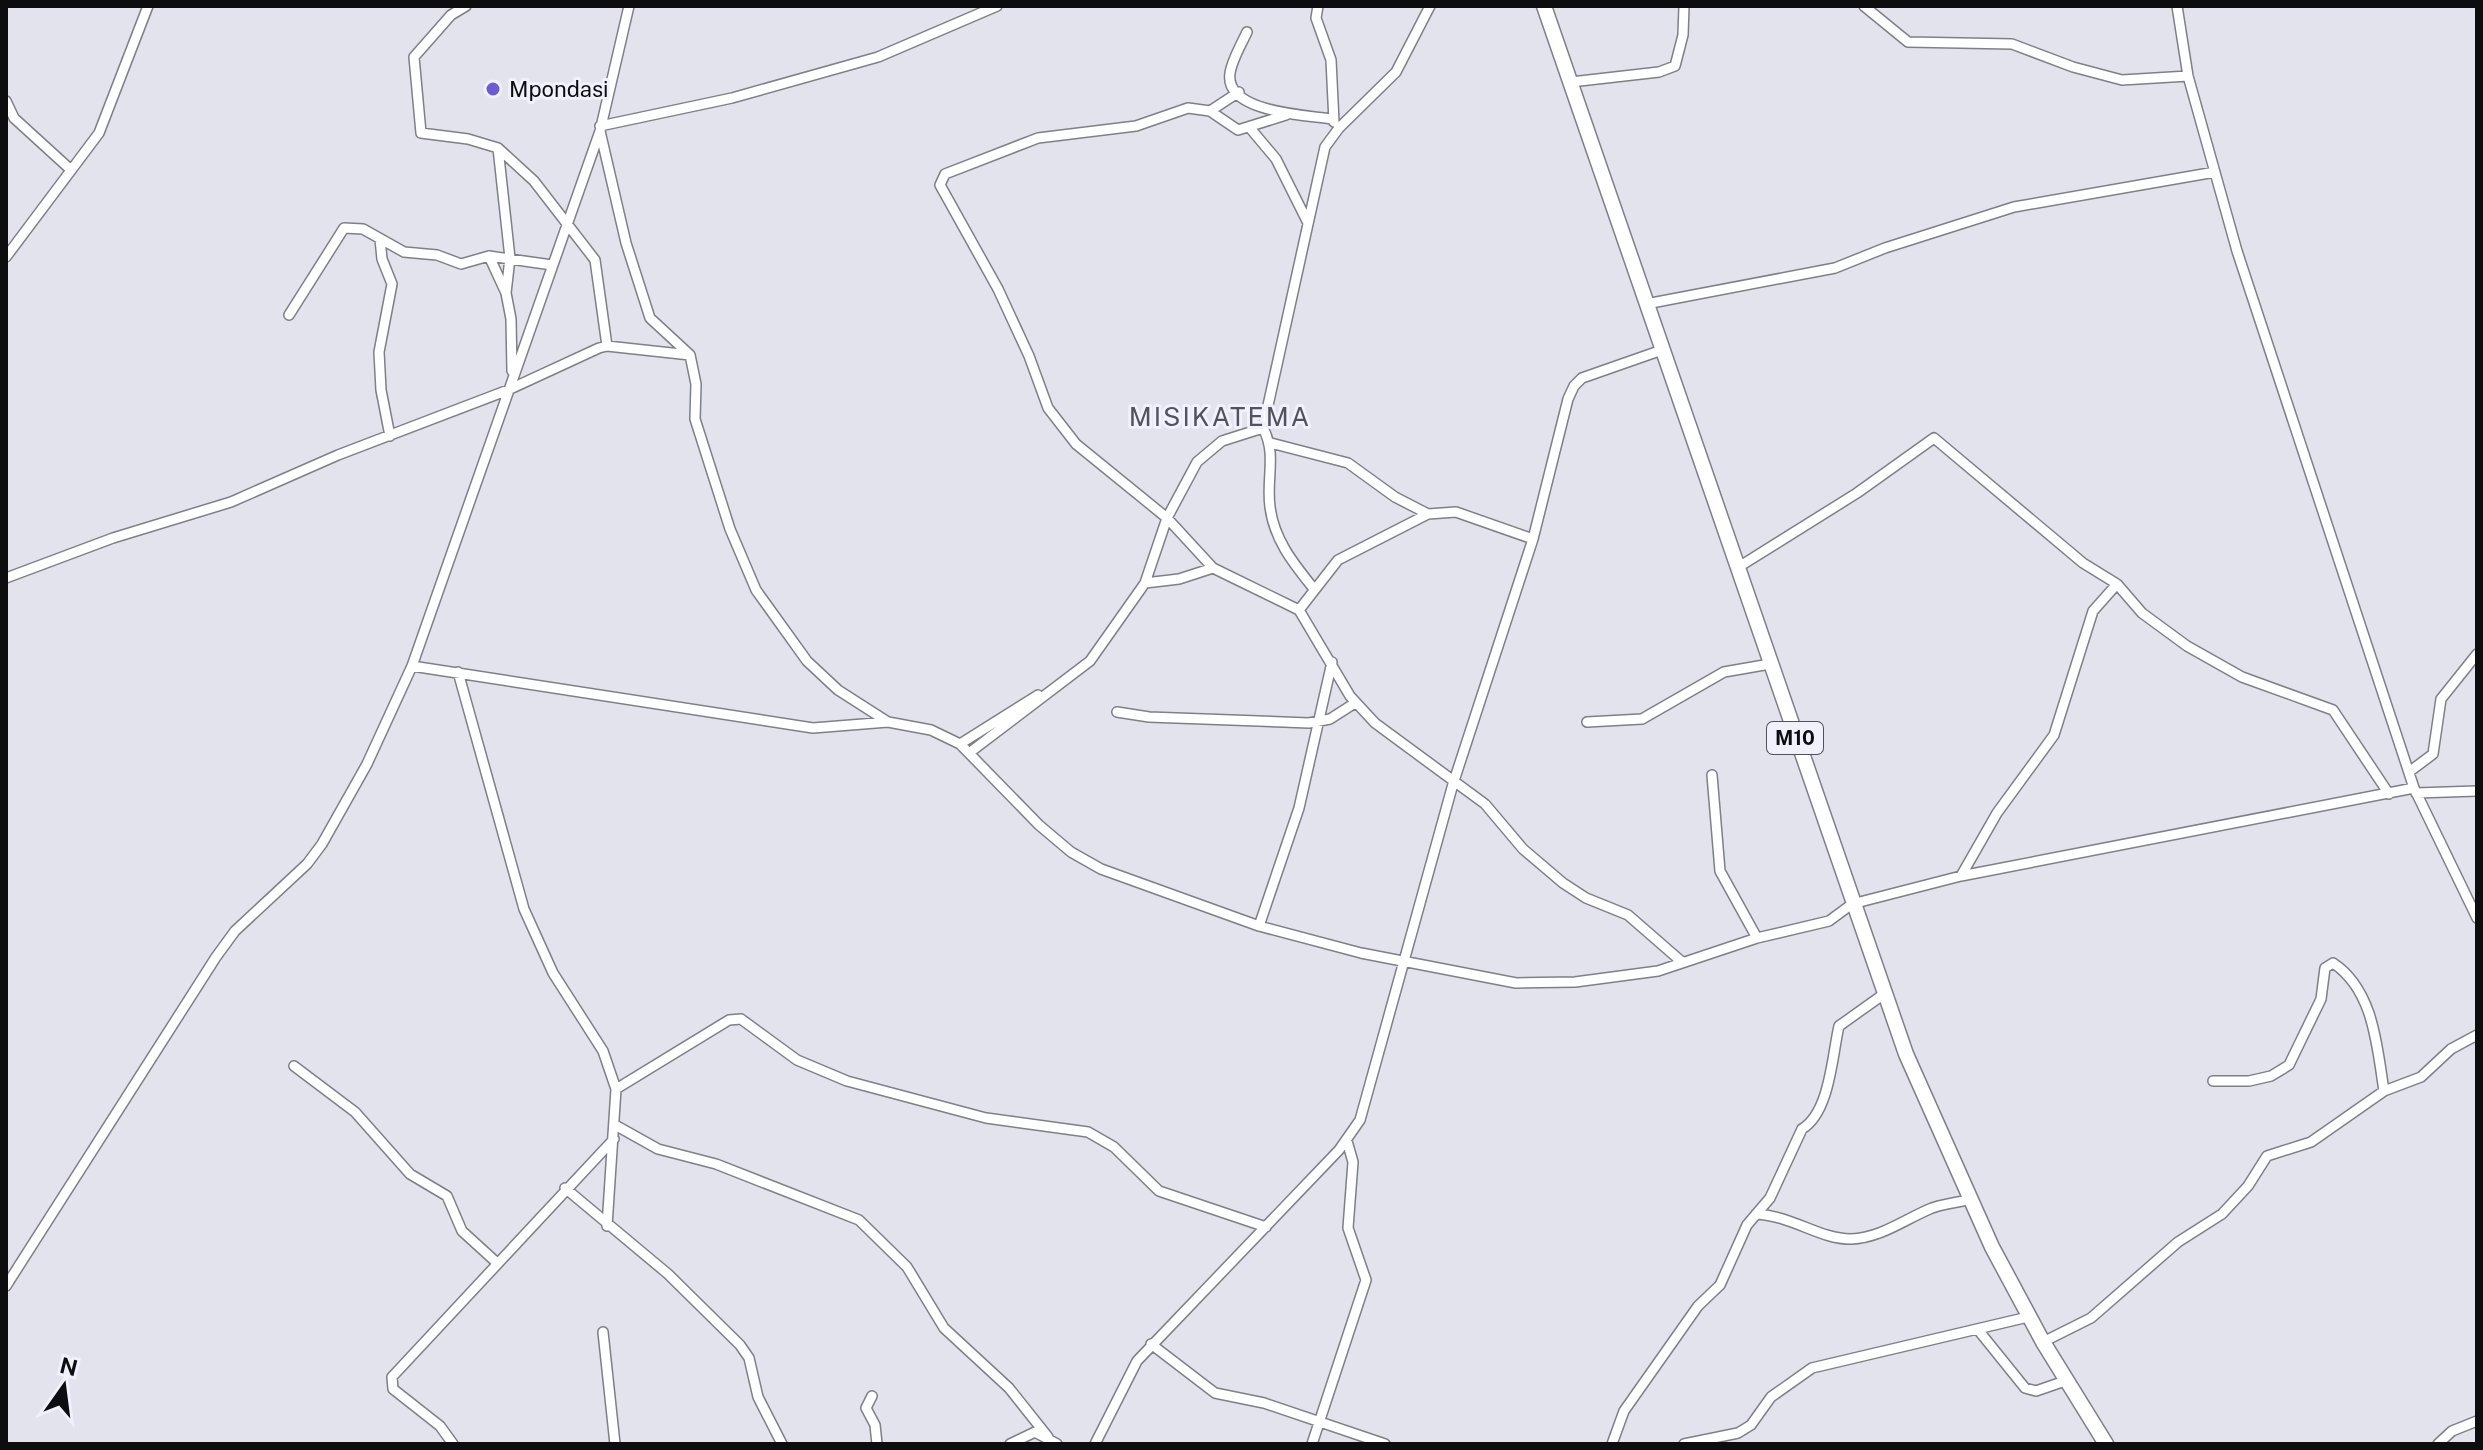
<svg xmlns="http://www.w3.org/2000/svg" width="2483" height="1450" viewBox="0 0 2483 1450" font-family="'Public Sans',sans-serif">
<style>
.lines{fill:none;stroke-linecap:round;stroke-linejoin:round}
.minor-casing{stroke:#7e7f88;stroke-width:12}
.trunk-casing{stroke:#7e7f88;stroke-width:17}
.minor{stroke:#fff;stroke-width:9}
.trunk{stroke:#fff;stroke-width:14}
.poi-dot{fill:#6c5bd5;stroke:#f0f1fc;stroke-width:3}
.labels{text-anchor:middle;stroke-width:6;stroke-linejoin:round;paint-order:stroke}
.shield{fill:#f0f1fc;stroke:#515157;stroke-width:2}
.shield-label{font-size:20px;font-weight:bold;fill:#0d0d10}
.poi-label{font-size:22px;fill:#0d0d10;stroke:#f0f1fc;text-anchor:start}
.quarter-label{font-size:26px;letter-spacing:2px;fill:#52525b;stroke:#f0f1fc}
</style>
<rect width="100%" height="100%" fill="#e3e3ee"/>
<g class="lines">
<defs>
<path id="minor" d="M466,6l-15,9 -37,42 7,76 47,6 30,9 36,33 61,79 12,86
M1318,6l-2,12 15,42 3,62
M1864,6l44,36 104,2 61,23 49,13 66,-4
M2177,6l11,70 49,175 177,537 63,130
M1247,32c-6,13 -15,28 -17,41 -6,40 78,42 101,46
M1571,82l88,-10 16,-6 8,-31 1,-29
M1239,92l-29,19 -22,-3 -52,18 -98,12 -93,36 -5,11 58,104 31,67 19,52 28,36 91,74 46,50 86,42 51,86 25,27 110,81 38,45 40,34 23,15 42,17 54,47
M6,101l8,17 57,52
M1210,111l28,19 48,-15
M600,126l132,-28 146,-41 119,-51
M1250,128l26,31 32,64
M600,131l26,112 24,75 40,37 6,29 -1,35 35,110 26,61 51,71 31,29 50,32
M498,148l12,110 -4,35 5,26 1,52
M380,239l2,20 10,25 -13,68 2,38 9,46
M489,256l17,37
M6,257l93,-124 49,-127
M1646,304l189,-36 50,-20 129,-41 201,-35
M289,315l55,-87 19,1 41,23 33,3 24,9 28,-8 63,9
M1271,443l77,20 47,34 33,17
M1737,568l120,-75 77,-55 149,125 34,21 25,29 45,33 55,31 91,33 56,84
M6,578l107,-40 118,-36 107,-47 170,-65 91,-42 8,-2 83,9
M1145,583l34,-4 34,-11
M1314,589c-20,-25 -40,-49 -44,-82 -4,-28 7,-53 -7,-79l62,-281 14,-19 57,-56 34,-66
M1299,610l39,-50 90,-46 28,-2 77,27
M412,666l401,62 75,-6 43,8 29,14 79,81 32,27 30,17 158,57 102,27 155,30 59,-1 83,-11 99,-33 72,-17 23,-17 109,-28 453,-88
M458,672l66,237 29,64 50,78 13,38 -9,137
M1117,712l32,5 160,6 21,-4 25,-16
M1587,722l55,-3 82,-47 46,-8
M960,744l78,-49
M969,753l121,-92 55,-78 22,-65 30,-56 25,-21 41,-13
M2409,772l24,-18 8,-55 36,-45
M1712,775l8,96 37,67
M2416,793l61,-2
M1961,876l36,-63 57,-78 39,-124 24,-27
M1259,926l40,-118 33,-146
M294,1066l61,46 55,62 37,22 15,35 34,31
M2213,1081h36l22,-5 18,-11 32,-66 4,-31 8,-5c41,27 44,84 51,128
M616,1089l113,-69 12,-1 56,41 50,21 139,37 102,14 26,15 45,44 107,36
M615,1125l43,24 58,15 143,56 48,47 37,61 65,60 39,49
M565,1188l103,86 72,71 9,13 9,39 24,47
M1756,1214c37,2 63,25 95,25 30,-1 54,-20 81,-31 12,-4 25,-6 37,-8
M6,1286l210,-329 19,-26 72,-67 15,-20 45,-80 45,-98 188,-535 29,-125
M1979,1331l46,57 11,3 29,-10
M603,1332l12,112
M2043,1342l48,-24 87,-76 44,-28 26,-28 19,-30 44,-14 73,-51 37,-14 30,-28 26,-14
M1151,1344l64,49 49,10 121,41
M872,1396l-6,12 9,17 2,19
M453,1444l-13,-18 -47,-37 -1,-12 222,-238
M1010,1444l25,-12 22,12
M1095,1444l42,-83 202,-211 21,-30 93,-336 80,-245 35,-140 6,-13 8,-8 80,-28
M1312,1444l54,-164 -18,-52 5,-66 -6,-21
M1612,1444l12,-33 74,-105 22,-21 27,-60 23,-27 32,-69c28,-17 30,-73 37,-103l45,-32
M1684,1444l54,-11 13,-8 20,-28 41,-29 216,-51
M2438,1444l14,-13 25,-10"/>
<path id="trunk" d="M1544,6l362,1048 86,193 51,95 63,102"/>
</defs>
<!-- minor casing -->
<use href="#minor" class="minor-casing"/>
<!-- trunk casing -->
<use href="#trunk" class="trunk-casing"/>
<!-- minor -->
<use href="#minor" class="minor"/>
<!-- trunk -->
<use href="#trunk" class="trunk"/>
</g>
<!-- markers -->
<circle class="poi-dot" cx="493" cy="89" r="8"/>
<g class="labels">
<!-- shield labels -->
<rect class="shield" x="1767" y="722" width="56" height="32" rx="6"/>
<g class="shield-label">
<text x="1795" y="745">M10</text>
</g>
<!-- poi labels -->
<g class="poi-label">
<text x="509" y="97">Mpondasi</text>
</g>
<!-- quarter labels -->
<g class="quarter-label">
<text x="1220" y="426">MISIKATEMA</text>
</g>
</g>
<!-- border -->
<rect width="2483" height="1450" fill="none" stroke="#0d0d10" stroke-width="16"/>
<!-- north arrow -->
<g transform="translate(64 1386) rotate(14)" stroke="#f0f1fc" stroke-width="6" paint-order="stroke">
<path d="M0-6L14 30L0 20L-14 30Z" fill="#0d0d10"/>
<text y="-12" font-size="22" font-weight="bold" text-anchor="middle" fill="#0d0d10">N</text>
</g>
</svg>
